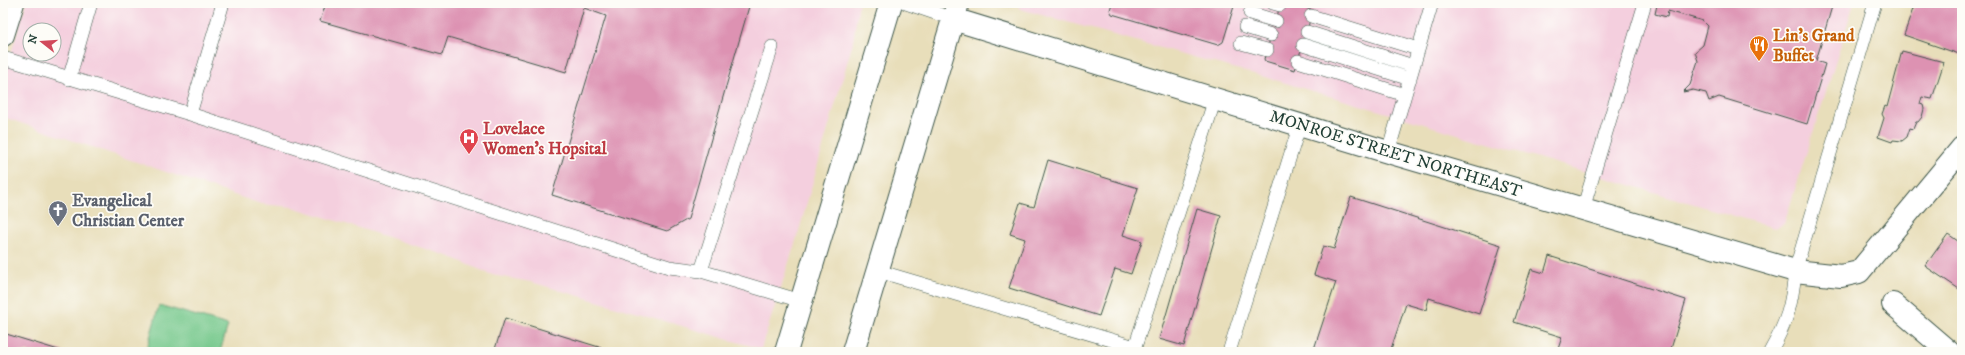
<svg xmlns="http://www.w3.org/2000/svg" width="1965" height="355" viewBox="0 0 1965 355" font-family="'IM FELL DW Pica',serif">
<style>
.built{fill:#f4cfde;fill-rule:evenodd}
.green{fill:#74c88b;stroke:#4a8260}
.building{fill:#dd92b2}
.lines{fill:none;stroke-linecap:round;stroke-linejoin:round}
.service-casing{stroke:#3d5548;stroke-width:14}
.minor-casing{stroke:#3d5548;stroke-width:24}
.primary-casing{stroke:#3d5548;stroke-width:24}
.service{stroke:#fff;stroke-width:13}
.minor{stroke:#fff;stroke-width:22}
.primary{stroke:#fff;stroke-width:22}
.labels{text-anchor:middle;stroke-width:3.5;stroke-linejoin:round;paint-order:stroke}
.food-label{font-size:17px;font-weight:bold;fill:#c56008;stroke:#fdfcf7;text-anchor:start}
.health-label{font-size:17px;font-weight:bold;fill:#be3a42;stroke:#fdfcf7;text-anchor:start}
.street-label{font-size:17px;fill:#1f3d34;stroke:#fdfcf7}
.worship-label{font-size:17px;font-weight:bold;fill:#5b616d;stroke:#fdfcf7;text-anchor:start}
</style>
<rect width="100%" height="100%" fill="#fdfcf7"/>
<filter id="ink" filterUnits="userSpaceOnUse"><feTurbulence type="fractalNoise" baseFrequency=".025" numOctaves="2"/><feDisplacementMap in="SourceGraphic" scale="8" xChannelSelector="R" yChannelSelector="G"/><feConvolveMatrix kernelMatrix="1 2 1 2 8 2 1 2 1" color-interpolation-filters="sRGB"/></filter>
<filter id="wash" filterUnits="userSpaceOnUse"><feTurbulence type="fractalNoise" baseFrequency=".012" numOctaves="4" result="noise"/><feDisplacementMap in="SourceGraphic" scale="16" xChannelSelector="R" yChannelSelector="G"/><feGaussianBlur stdDeviation="0.9" result="paint"/><feColorMatrix in="noise" values="0 0 0 0 0 0 0 0 0 0 0 0 0 0 0 0 0 1.4 0 .05"/><feComposite in="paint" operator="in"/></filter>
<g filter="url(#wash)">
<rect width="100%" height="100%" fill="#e8deba"/>
<!-- built -->
<path class="built" d="M26,3h833l-6,39 -55,192 -37,115 -230,-67 -39,-7 -41,-18 -159,-50 -31,-3 -258,-87v-37zM30,30h24v24h-24z
M1016,3h838l-70,221 -9,4 -524,-155 -231,-64z"/>
<!-- green -->
<path class="green" d="M159,305l69,20 -8,27h-74z"/>
<g id="blocks">
<!-- building -->
<path class="building" d="M326,3h424l-62,216 -21,12 -115,-36 54,-179 -22,-8 -18,64 -118,-35 -6,18 -122,-34z
M1112,3h123l-12,39 -5,3 -106,-31 -2,-4z
M1281,3h12l20,7 -18,60 -30,-9 -1,-2z
M1655,3h178l-17,58 9,3 -18,60 -88,-27 -10,4 -3,-8 -13,-3 -10,2 7,-7 8,-24 -3,-9 8,-7 5,-19 -5,-5 -35,-10 -1,6 -12,-3 2,-9z
M1915,3h47v52l-58,-20z
M1902,51l42,11 -12,37 -10,-2 -2,7 3,1 1,4 -2,8 -4,5h-2l-3,7 -3,-1 -3,9 -5,4 -9,-1 -1,2 -14,-5 6,-19 -2,-4 3,-8 2,1z
M1048,160l90,28 -15,47 19,6 -11,33 -16,-5 -16,47 -90,-28 16,-49 -15,-5 10,-31 14,4z
M1351,197l150,48 -22,69 -50,-16 -3,12 -20,-6 -16,48h-77l23,-70 -22,-7 9,-29 11,3z
M1197,209l24,7 -37,130 -25,-7z
M1948,234l14,10v47l-37,-25z
M1549,256l137,44 -16,52h-102l-10,-3 4,-12 -48,-15 17,-53 13,4z
M505,318l110,34h-121z
M3,333l62,19h-62z"/>
</g>
</g>
<g filter="url(#ink)">
<use href="#blocks" fill-opacity="0" stroke="#3d5548" stroke-width="1"/>
<g class="lines">
<defs>
<path id="service" d="M906,3l47,16
M1273,3l7,2
M1250,13l26,8
M1311,16l107,33
M1245,27l26,8
M1307,32l106,34
M1241,43l26,7
M1303,45l107,34
M772,47l-71,224 100,30
M3,58l187,56 479,153 32,4
M1298,61l107,34
M69,79l22,-76
M190,114l33,-111
M1388,152l44,-149
M1583,209l62,-206
M878,271l257,76 80,-248
M1229,352l71,-228
M1770,352c17,-30 22,-47 25,-81l80,-268"/>
<path id="minor" d="M953,19l435,133 407,119 46,5 18,-4 103,-124
M3,35l10,-32
M1893,304l56,48"/>
<path id="primary" d="M786,352l105,-349
M853,352l105,-349"/>
</defs>
<!-- service casing -->
<use href="#service" class="service-casing"/>
<!-- minor casing -->
<use href="#minor" class="minor-casing"/>
<!-- primary casing -->
<use href="#primary" class="primary-casing"/>
<!-- service -->
<use href="#service" class="service"/>
<!-- minor -->
<use href="#minor" class="minor"/>
<!-- primary -->
<use href="#primary" class="primary"/>
</g>
</g>
<!-- icons -->
<defs>
<symbol id="restaurant-pin" viewBox="-11 -11 22 30"><path d="M0 17L-7.5 6A9.5 9.5 0 1 1 7.5 6Z" fill="#e8710a" stroke="#fdfcf7"/><path d="M-5-6h1v4h1v-4h1v4h1v-4h1v5L-1.5 .5V6h-2V.5L-5-1ZM5-6V6H3V1.5H1.5Q1.5-4 5-6Z" fill="#fff"/></symbol>
<symbol id="hospital-pin" viewBox="-11 -11 22 30"><path d="M0 17L-7.5 6A9.5 9.5 0 1 1 7.5 6Z" fill="#e0444e" stroke="#fdfcf7"/><path d="M-5-5h3v3.5h4V-5h3V5h-3V1.5h-4V5h-3Z" fill="#fff"/></symbol>
<symbol id="church-pin" viewBox="-11 -11 22 30"><path d="M0 17L-7.5 6A9.5 9.5 0 1 1 7.5 6Z" fill="#6b7280" stroke="#fdfcf7"/><path d="M-1.2-6h2.4v3.5h3.3v2.4h-3.3V6h-2.4V-.1h-3.3v-2.4h3.3Z" fill="#fff"/></symbol>
</defs>
<g fill-rule="evenodd">
<use href="#restaurant-pin" x="1748" y="34" width="22" height="30"/>
<use href="#hospital-pin" x="458" y="127" width="22" height="30"/>
<use href="#church-pin" x="47" y="199" width="22" height="30"/>
</g>
<g class="labels">
<!-- food labels -->
<g class="food-label">
<text x="1773" y="41">Lin's Grand<tspan x="1773" dy="20">Buffet</tspan></text>
</g>
<!-- health labels -->
<g class="health-label">
<text x="483" y="134">Lovelace<tspan x="483" dy="20">Women's Hopsital</tspan></text>
</g>
<!-- street labels -->
<g class="street-label">
<text transform="translate(1396 153) rotate(17)" y="6">MONROE STREET NORTHEAST</text>
</g>
<!-- worship labels -->
<g class="worship-label">
<text x="72" y="206">Evangelical<tspan x="72" dy="20">Christian Center</tspan></text>
</g>
</g>
<!-- margin -->
<rect width="1965" height="355" fill="none" stroke="#fdfcf7" stroke-width="16"/>
<!-- north arrow -->
<g transform="translate(42 42) rotate(287)"><circle r="19" fill="#fdfcf7" stroke="#a4b0a9"/>
<path d="M0-3L7 15L0 10L-7 15Z" fill="#d1495b"/>
<text y="-6" font-size="11" font-weight="bold" text-anchor="middle" fill="#1f3d34">N</text>
</g>
</svg>
